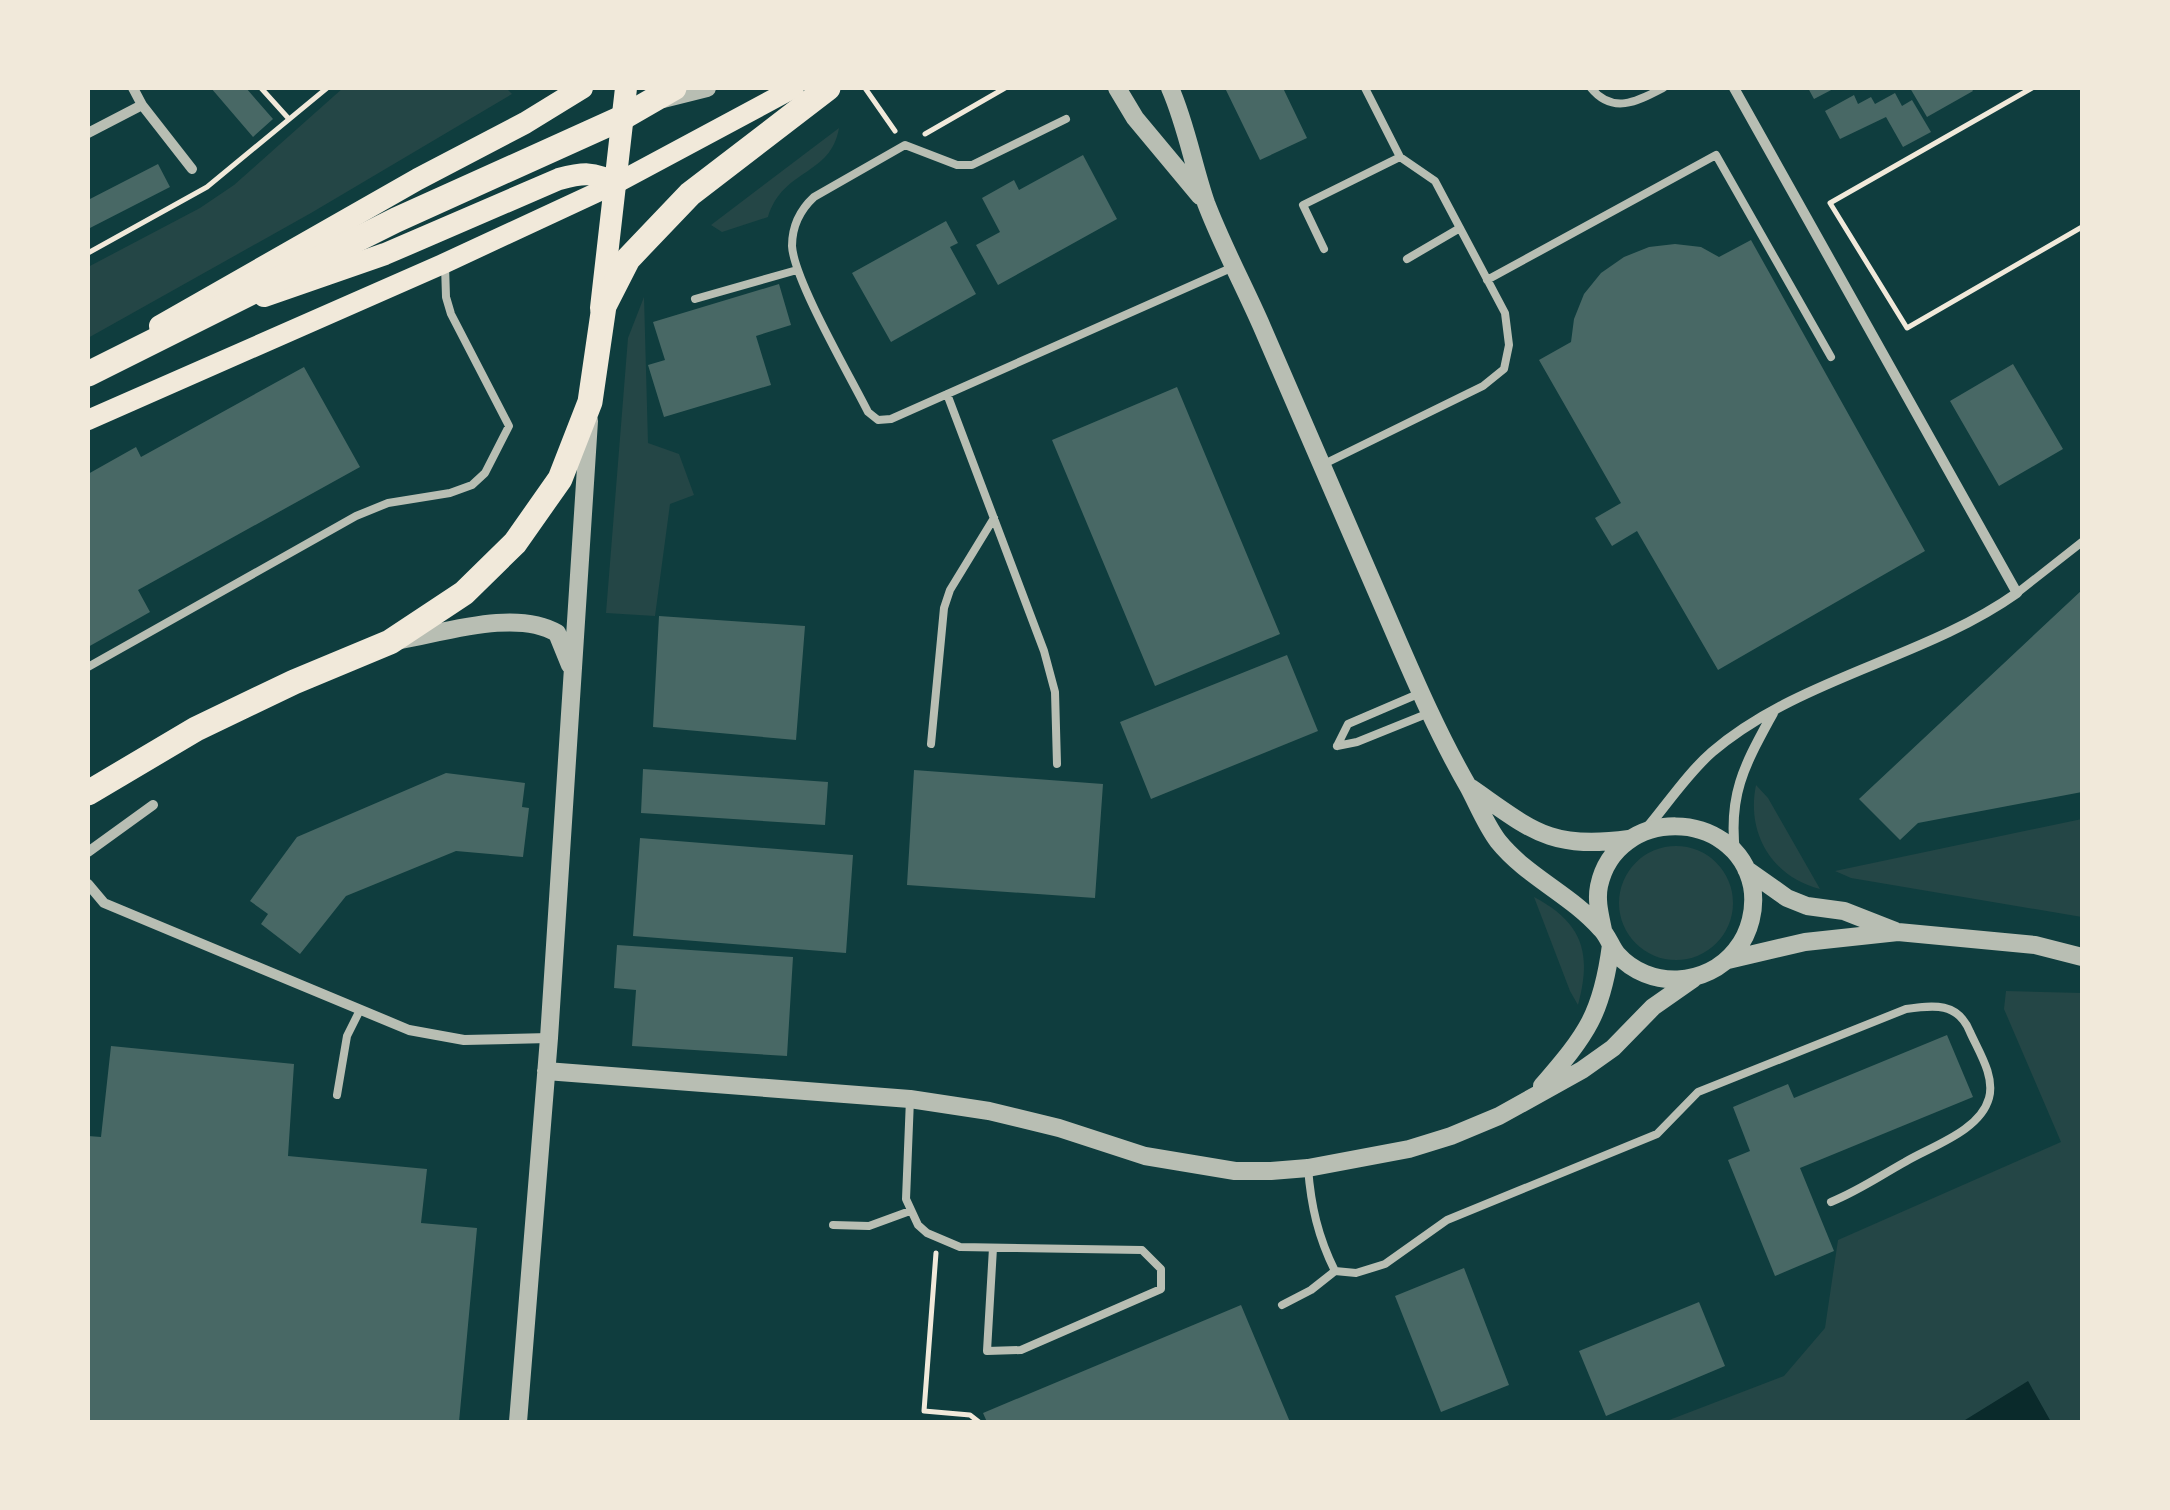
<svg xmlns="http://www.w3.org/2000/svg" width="2170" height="1510" viewBox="0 0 2170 1510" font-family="Ubuntu,sans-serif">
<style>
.green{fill:#244646}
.water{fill:#0a2a2b}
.building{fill:#486865}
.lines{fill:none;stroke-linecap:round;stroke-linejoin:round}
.path{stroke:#f1e9da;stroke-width:5}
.service{stroke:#b8beb3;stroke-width:8}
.minor{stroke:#b8beb3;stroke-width:10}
.tertiary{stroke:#b8beb3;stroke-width:18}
.secondary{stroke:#f1e9da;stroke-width:20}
.primary{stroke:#f1e9da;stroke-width:22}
.trunk{stroke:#f1e9da;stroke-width:25}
</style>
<rect width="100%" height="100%" fill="#0f3d3e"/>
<!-- green -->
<path class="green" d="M343,88h163l6,6 -201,119 -223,125v-71l112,-59 34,-23z
M839,128c-8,48 -56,40 -71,89l-46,15 -11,-7z
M644,297l4,146 31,11 15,41 -24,9 -15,112 -49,-3 22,-275z
M1756,785l12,13 52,91c-48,-12 -74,-56 -64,-104z
M2082,819v98l-231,-39 -16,-7z
M1619 903a57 57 0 1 1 114 0a57 57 0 1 1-114 0Z
M1534,897c49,26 58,56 44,108l-8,-14z
M2006,991l76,2v429h-31l-23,-40 -66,40h-298l120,-46 41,-48 13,-88 223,-98 -57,-133z"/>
<!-- water -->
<path class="water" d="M2028,1381l23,41h-89z"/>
<!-- building -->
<path class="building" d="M211,88h35l27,31 -20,18z
M1225,88h58l24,50 -47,22z
M1808,88h27l-21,11z
M1910,88h61l2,3 -46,26z
M1895,93l7,13 10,-6 19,32 -28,15 -17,-30 -46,22 -15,-28 29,-16 4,9 13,-7 4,7z
M1083,155l34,64 -119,66 -22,-40 24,-13 -18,-34 32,-18 5,10z
M158,164l12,23 -82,42v-29z
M946,221l12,22 -8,4 26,47 -85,48 -39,-69z
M1751,240l174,311 -207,119 -81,-139 -25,15 -17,-28 26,-15 -82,-143 32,-18 3,-23 10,-25 17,-21 23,-16 25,-10 26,-3 26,3 18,10z
M779,284l12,41 -35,11 15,49 -107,32 -16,-52 17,-5 -12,-38z
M2013,364l50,85 -64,37 -49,-85z
M304,367l56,100 -222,123 12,22 -62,35v-173l48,-27 5,10z
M1177,387l103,247 -125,52 -103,-246z
M2082,590v202l-164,31 -18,17 -41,-41z
M659,616l146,10 -9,114 -143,-13z
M1287,655l31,76 -167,68 -31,-77z
M643,769l185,13 -3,43 -184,-12z
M914,770l189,14 -8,114 -188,-13z
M446,773l79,10 -3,24 7,1 -6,49 -67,-6 -110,45 -46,58 -39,-30 7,-10 -18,-13 47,-64z
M640,838l213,17 -7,98 -213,-17z
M617,945l176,12 -6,99 -155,-10 4,-56 -22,-2z
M1947,1035l26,62 -173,71 34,83 -59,25 -47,-116 22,-9 -17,-44 55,-23 6,14z
M111,1046l183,18 -6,92 139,13 -6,54 56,5 -18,194h-371v-286l13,1z
M1464,1268l45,117 -68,27 -46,-116z
M1699,1302l26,64 -119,50 -27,-65z
M1241,1305l49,117h-303l-4,-9z"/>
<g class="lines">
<!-- path -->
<path class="path" d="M261,88l28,31
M865,88l30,43
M925,134l80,-46
M1830,203l77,125 175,-101
M1830,203l202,-115
M88,253l119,-66 120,-99
M936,1253l-12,158 46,4 9,7"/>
<!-- service -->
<path class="service" d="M1591,88c22,27 47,13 72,0
M1066,119l-94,46h-15l-52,-20 -91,52c-14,13 -22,29 -22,49 2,34 58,130 76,166l10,8 13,-1 340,-151
M1324,249l-21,-44 97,-48
M1407,259l53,-31
M1487,280l229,-125 115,202
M695,299l102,-29
M947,394l97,257 11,41 2,72
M1322,465l161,-79 21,-17 5,-24 -4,-32 -70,-132 -35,-24 -35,-69
M2017,593l65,-51
M88,667l268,-151 32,-13 62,-10 22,-8 13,-12 24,-47 -58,-112 -5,-17 -1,-32
M931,744l13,-136 6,-18 44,-72
M1337,746l11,-22 70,-30
M1337,746l20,-4 72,-29
M337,1095l10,-59 13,-26
M910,1099l-4,100 12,26 9,8 33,14 182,3 19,19v20l-140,61 -34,1 6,-103
M1308,1168c3,38 10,69 27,103l21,2 29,-9 62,-44 210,-86 41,-42 208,-83c28,-4 52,-7 64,23 9,20 25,44 19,66 -9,33 -57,48 -84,64 -27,15 -45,28 -74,40
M833,1225l36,1 41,-15
M1282,1305l29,-15 24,-19"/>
<!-- minor -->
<path class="minor" d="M133,88l9,17 50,64
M88,133l54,-28
M1647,828c21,-25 41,-55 65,-76 88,-75 212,-93 305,-159l-283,-505
M88,852l65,-47
M1735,852c-7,-60 11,-89 38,-139
M88,884l16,19 305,127 55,10 85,-2"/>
<!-- tertiary -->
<path class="tertiary" d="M1117,88l18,30 65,78
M1170,88c16,36 23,77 36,115 16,42 38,83 56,124 41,95 82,189 123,284 26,60 51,120 84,177 9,17 17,37 29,53 29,36 72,53 103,88 7,7 10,18 16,25 32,36 90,33 119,-4 14,-17 20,-42 16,-64 -17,-79 -136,-80 -153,0 -3,15 1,29 4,44
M663,99l44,-11
M401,640c45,-8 116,-31 156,-7l13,32
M1471,788c62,43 79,62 158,51
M1746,869l41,29 20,8 37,5 51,20
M1728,960l77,-18 93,-10 137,13 47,12
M546,1071l364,28 79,12 70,17 86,28 90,15h36l37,-3 101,-19 42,-13 48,-20 83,-46 31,-22 40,-41 40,-28
M1542,1086c45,-52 60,-72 69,-141
M518,1422l31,-384 40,-617"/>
<!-- secondary -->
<path class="secondary" d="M88,420l357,-157 170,-79 179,-96"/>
<!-- primary -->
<path class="primary" d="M264,296l121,-42 174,-75c23,-6 35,-8 56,5
M601,308l25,-220
M160,326l258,-147 107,-56 57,-35"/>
<!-- trunk -->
<path class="trunk" d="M88,374l308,-154 226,-102 52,-30
M88,793l108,-64 98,-47 96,-40 74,-49 51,-50 45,-64 30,-77 14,-96 24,-47 62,-65 138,-106"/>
</g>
<!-- border -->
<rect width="2170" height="1510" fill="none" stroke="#f1e9da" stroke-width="180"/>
</svg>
